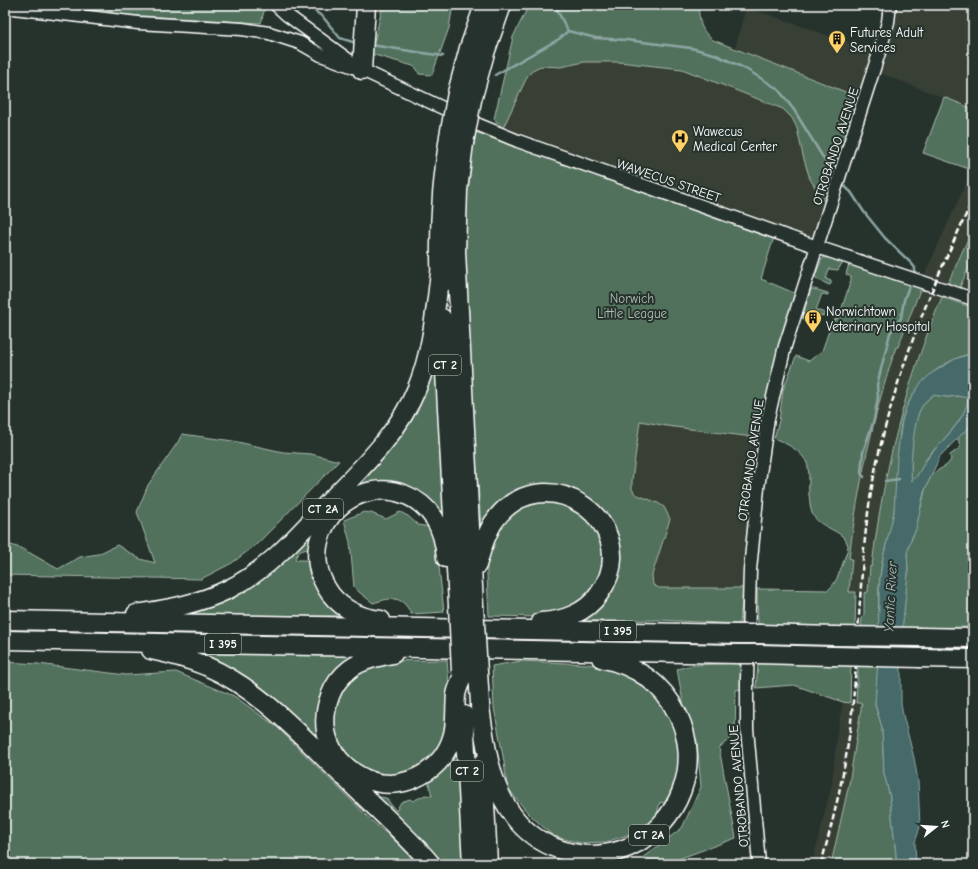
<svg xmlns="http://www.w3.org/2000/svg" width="978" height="869" viewBox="0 0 978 869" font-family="'Comic Neue',sans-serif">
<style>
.built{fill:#384036}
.green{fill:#51715b;stroke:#a8b8ad;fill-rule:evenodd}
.water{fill:#456a69;stroke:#8fa6a5;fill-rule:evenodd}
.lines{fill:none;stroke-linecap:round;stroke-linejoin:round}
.stream{stroke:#8fa6a5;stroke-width:2.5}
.minor-casing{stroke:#fff;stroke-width:15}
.highway-casing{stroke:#fff;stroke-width:21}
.minor{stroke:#26332d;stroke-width:12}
.highway{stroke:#26332d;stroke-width:18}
.rail{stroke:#fff;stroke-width:2.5;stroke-dasharray:6 3;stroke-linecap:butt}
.highway-bridge-casing{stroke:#fff;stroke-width:21;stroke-linecap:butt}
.highway-bridge{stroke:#26332d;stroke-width:18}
.labels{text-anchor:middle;stroke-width:4;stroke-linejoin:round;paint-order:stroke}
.shield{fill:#26332d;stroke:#bec2c0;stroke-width:1}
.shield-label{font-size:12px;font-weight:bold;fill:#fff}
.poi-label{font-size:13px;fill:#fff;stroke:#26332d;text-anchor:start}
.street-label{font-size:13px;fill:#fff;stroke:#26332d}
.park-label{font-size:13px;fill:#b1bfb5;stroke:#26332d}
.water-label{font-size:14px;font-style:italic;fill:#abbcbc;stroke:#26332d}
</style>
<rect width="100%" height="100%" fill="#26332d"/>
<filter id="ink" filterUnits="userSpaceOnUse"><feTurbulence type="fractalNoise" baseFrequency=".025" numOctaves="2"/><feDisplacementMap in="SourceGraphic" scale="8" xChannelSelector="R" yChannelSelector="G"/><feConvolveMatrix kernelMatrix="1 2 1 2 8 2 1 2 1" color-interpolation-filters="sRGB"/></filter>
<g filter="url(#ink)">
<!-- built -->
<path class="built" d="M898,5h75v104l-93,-36 15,-46z
M746,7l129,45 -14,46 -126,-50z
M584,62h36l62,7 101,40 9,9 5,10 6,28 26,54 -12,37 -316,-115 19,-41 8,-16 8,-7 6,-2 19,1z
M973,168v60l-25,55 -24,-7z
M973,258v36l-14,-5z
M920,290l22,7 -23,58 -23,74 -13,61 -11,77 -2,-1 -2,27 -19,-1 3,-32 -3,-2 3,-23 8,-50 10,-46 21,-77 5,-15h3z
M640,421l27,5 93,12 -17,150h-84l-7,-3v-10l18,-56 -6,-12 -6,-4 -20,-7 -6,-7v-9z
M843,702l19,1 -13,81 -18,80h-19l20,-80 6,-57z"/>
<!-- green -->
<path class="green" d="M49,5h214l2,2 -4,16 -151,-9z
M383,5h70l-4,23 -17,47 -13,-1 -2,-5 -4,-3 -42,-12z
M529,5h169c2,16 1,24 15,35l148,58 -36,105 -15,-24 -7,-23 -6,-28 -5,-10 -9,-9 -101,-40 -63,-7h-35l-23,5 -19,-1 -6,2 -8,7 -25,53 -9,-9 19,-82z
M944,97l29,12 -1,61 -49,-17z
M475,132l299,105 -13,42 38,16 -39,143 -93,-12 -27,-5 -8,59v9l3,5 23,9 6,4 6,12 -18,56 1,10 6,3h84l-3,36 -81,-4 -84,1 22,-16 16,-62 -52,-54 -67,24 -13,13c-7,-101 -18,-202 -16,-303 0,-30 6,-61 10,-91z
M973,228v30l-14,31 -11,-6z
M826,256l15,4 1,3 -4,7 -9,-1 -3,10 5,2v3l-2,1 -12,-6 -2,-3 7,-17z
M849,264h2l78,22 -2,5 -7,-1 -22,57h-2c-23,69 -38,139 -47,211l3,1 -3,33h7l-1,35 -97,-2 -1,-36 71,1c8,-6 11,-17 15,-27 1,-5 5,-12 5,-17 -3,-17 -30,-17 -36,-33 -2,-5 -2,-12 -3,-18 -1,-9 1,-19 -1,-28 -3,-15 -21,-23 -34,-29l5,-17 4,-31 13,-34 13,5 13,-10 10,-29 7,-5 12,-37v-3l-5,-3z
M811,289h3l14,4v2l-6,-1 -6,16 9,3 -2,3 -10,-3 -3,10 -8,-5z
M942,297l31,11v45c-34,8 -62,33 -71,67 -2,7 -2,15 -3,21 -2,24 -3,47 -5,70 -2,16 -8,31 -11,47 -5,23 -5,47 -4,70l-18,-1 1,-9 2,-4v-21l4,-1 2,-26h2c11,-94 33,-181 70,-269z
M432,367h3l2,12 9,147 -9,-14 -89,-24z
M933,395l14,2 18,-1 4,2c-5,25 -27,41 -42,60 -5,8 -8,18 -15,23 -3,-14 1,-55 7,-69 3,-7 8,-13 14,-17z
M973,423v204l-71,1 6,-55 -1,-23 8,-19 11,-44 6,-13 15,-9 4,-5 -1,-5 10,-7 -2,-11z
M182,434l51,7 50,11 28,2 28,7 -82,83 -25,19 -31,16 -196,-4v-32l18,6 35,20 22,-12 18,-3 19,-9 23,14 15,4 -18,-51 11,-27 30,-43z
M532,501l45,5 26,33 -2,43 -19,24 -37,11 -56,-1 -3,-61 4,-18 20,-25z
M364,512l7,1 15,6 14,-7 8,4 10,9 12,2 7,22 7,63 -33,2c-9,-20 -21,-16 -38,-11l-14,-11 -5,-5 -4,-45 -6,-22z
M323,514l-10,33 28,67 -4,2h-157l31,-15zM309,549l2,3 -4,9 -1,-1h-11c2,-8 6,-10 14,-11z
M200,653l162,2 -30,25 1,75 -133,-98z
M447,660l4,49 -4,24 -18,29 -17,11 -37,4 -30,-17 -13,-30 6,-38 13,-16 35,-15z
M521,661l66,3 25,3 22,8 30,26 20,52 -15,52 -9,-3 -4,16 -17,13 -33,11 -26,1 -27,-7 -25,-23 -21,-26 -3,-25 -10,-54 -2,-42z
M5,662l33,2 88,11 50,-3 58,24 43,31 95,94 50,43h-417z
M743,663l-1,26 -6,1 -1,44 -16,14 17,90 -66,24 -28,-4 40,-30 19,-41 -4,-46 -14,-39 -6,-33 16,-4z
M758,663l93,2 -1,38 -7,-1 -49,-17 -38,3z
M858,665l20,1 -3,39 7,22 2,46 6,24 7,67h-66l18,-80 12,-75 1,-6h-6z
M451,756l6,1 6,107h-27l-81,-86 25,10zM428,780l4,16 -7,-1 -12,6 -3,-2 -9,3 -5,9 -10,-13 -12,-2 -2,-4c25,2 34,1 56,-12z"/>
<!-- water -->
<path class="water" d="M973,353v70l-33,33 -16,36 -8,37 -5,10 -4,14 1,20 -7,68v62l2,12 11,43 4,23 2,46 -5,15 1,22h-19l-7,-67 -6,-24 -2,-46 -7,-23 3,-44 1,-63 1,-20 3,-19 11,-46 3,-54 5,-37 4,-13 7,-13 8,-12 11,-10 23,-14zM933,395l14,2 10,-1 11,2c-3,25 -26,41 -40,60 -6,7 -9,18 -16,23 -3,-14 2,-56 7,-69 3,-7 8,-13 14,-17z"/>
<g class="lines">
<!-- stream -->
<path class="stream" d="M306,5l17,12 17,21 16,5
M557,5l1,7 10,19
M371,45l72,11
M495,75l64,-36 9,-8 28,7 30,2 65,8 23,6 32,15 32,20 16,21 41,67
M841,183l10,9 13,20 21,26 27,26 3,4v4
M864,477l-3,-4 2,-21 11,-32 4,-23 -1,-12 13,-52 11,-15 3,-18 5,-14
M885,481l14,-2"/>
<defs>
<path id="minor" d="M276,5l11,10 63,46
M5,7l133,16 104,6 27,4 31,10 21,12 41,15 117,55 39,16 299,106 156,52
M759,864l-12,-135v-50l3,-109 8,-82 10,-70 17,-72 94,-293 9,-31 2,-17"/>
<path id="highway" d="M362,70l4,-65
M457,93l12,-45 15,-43
M472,100l13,-47 17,-48
M464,143l-6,47 -2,62 18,354
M441,285c-3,-51 0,-99 8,-149
M442,318l16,287
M477,565c4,-14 8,-29 16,-42 49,-73 156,2 106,71 -13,19 -36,27 -58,28
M136,614c32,-5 63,-10 93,-25 40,-20 68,-53 98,-85 34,-36 71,-69 90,-116 15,-36 18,-76 23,-115
M5,620l733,14
M381,620c-22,-2 -44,-13 -55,-33 -8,-14 -11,-30 -7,-46 14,-55 83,-69 115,-23 8,12 11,27 12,40
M760,634l73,2
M920,637l53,1
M5,640l733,14
M151,650c19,4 37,9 55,16 56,24 98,73 141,114 28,28 59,54 84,84
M393,654c-16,3 -31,6 -43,15 -9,7 -16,16 -20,27 -4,11 -6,23 -4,35 6,34 44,60 78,51 16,-4 32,-14 41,-29 13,-21 9,-36 11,-58 1,-6 4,-12 6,-18
M759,654l73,2
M920,658l53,1
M478,672l3,47
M480,707c5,34 9,72 28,101 25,41 77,58 121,39 51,-23 73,-83 49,-132 -16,-33 -42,-49 -77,-57
M464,715l8,149
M483,763l5,101"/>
</defs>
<!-- minor casing -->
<use href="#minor" class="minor-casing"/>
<!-- highway casing -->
<use href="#highway" class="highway-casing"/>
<!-- minor -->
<use href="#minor" class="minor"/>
<!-- highway -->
<use href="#highway" class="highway"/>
<!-- rail -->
<path class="rail" d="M821,864c14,-50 26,-101 31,-152 8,-77 7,-154 21,-231 13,-69 36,-136 63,-200 12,-28 25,-55 37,-82"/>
<defs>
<path id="highway-bridge" d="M449,136l8,-43
M464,143l8,-43
M458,605l3,67
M474,606l4,66
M738,634h22
M833,636l87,1
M738,654h21
M832,656l88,2"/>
</defs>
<!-- highway-bridge casing -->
<use href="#highway-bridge" class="highway-bridge-casing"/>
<!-- highway-bridge -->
<use href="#highway-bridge" class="highway-bridge"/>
</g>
</g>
<!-- icons -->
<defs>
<symbol id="building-pin" viewBox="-11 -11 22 30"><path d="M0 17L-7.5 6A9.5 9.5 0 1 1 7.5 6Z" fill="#ffd166" stroke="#26332d"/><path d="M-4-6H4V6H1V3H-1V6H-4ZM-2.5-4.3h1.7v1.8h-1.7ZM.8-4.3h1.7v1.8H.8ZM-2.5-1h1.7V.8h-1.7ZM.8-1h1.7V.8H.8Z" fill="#111"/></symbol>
<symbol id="hospital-pin" viewBox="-11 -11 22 30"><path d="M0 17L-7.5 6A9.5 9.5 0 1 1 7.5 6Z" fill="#ffd166" stroke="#26332d"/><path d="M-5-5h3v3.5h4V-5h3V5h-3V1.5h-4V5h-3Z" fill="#111"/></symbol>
</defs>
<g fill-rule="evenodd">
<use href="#building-pin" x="827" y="29" width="20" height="27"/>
<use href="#hospital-pin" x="670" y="128" width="20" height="27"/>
<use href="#building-pin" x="803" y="308" width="20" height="27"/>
</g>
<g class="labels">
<!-- shield labels -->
<g class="shield">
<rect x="429" y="355" width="32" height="20" rx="3"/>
<rect x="303" y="499" width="40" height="20" rx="3"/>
<rect x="600" y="621" width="36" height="20" rx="3"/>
<rect x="205" y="634" width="36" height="20" rx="3"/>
<rect x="451" y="761" width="32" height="20" rx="3"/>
<rect x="629" y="825" width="40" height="20" rx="3"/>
</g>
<g class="shield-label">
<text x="445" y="369">CT 2</text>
<text x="323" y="513">CT 2A</text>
<text x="618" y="635">I 395</text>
<text x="223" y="648">I 395</text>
<text x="467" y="775">CT 2</text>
<text x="649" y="839">CT 2A</text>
</g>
<!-- poi labels -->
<g class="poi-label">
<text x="850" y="37">Futures Adult<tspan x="850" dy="15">Services</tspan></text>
<text x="693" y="136">Wawecus<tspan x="693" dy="15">Medical Center</tspan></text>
<text x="826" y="316">Norwichtown<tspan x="826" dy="15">Veterinary Hospital</tspan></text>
</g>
<!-- street labels -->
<g class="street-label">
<text transform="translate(835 146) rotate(-72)" y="5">OTROBANDO AVENUE</text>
<text transform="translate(669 180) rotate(19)" y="5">WAWECUS STREET</text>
<text transform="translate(750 460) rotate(-82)" y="5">OTROBANDO AVENUE</text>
<text transform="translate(738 786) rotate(-95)" y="5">OTROBANDO AVENUE</text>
</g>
<!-- park labels -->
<g class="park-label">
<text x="632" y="303">Norwich<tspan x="632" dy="15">Little League</tspan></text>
</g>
<!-- water labels -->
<g class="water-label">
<text transform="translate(890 597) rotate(-87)" y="5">Yantic River</text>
</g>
</g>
<!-- margin -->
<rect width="978" height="869" fill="none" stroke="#26332d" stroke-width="20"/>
<rect x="10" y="10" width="958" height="849" fill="none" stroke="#fff" stroke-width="1.5" filter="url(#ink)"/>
<!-- north arrow -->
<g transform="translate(936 827) rotate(73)" stroke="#26332d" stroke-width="3" paint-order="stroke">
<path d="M0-3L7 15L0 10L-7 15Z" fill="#ffffff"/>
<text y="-6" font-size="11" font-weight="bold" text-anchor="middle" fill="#ffffff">N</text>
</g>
</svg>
